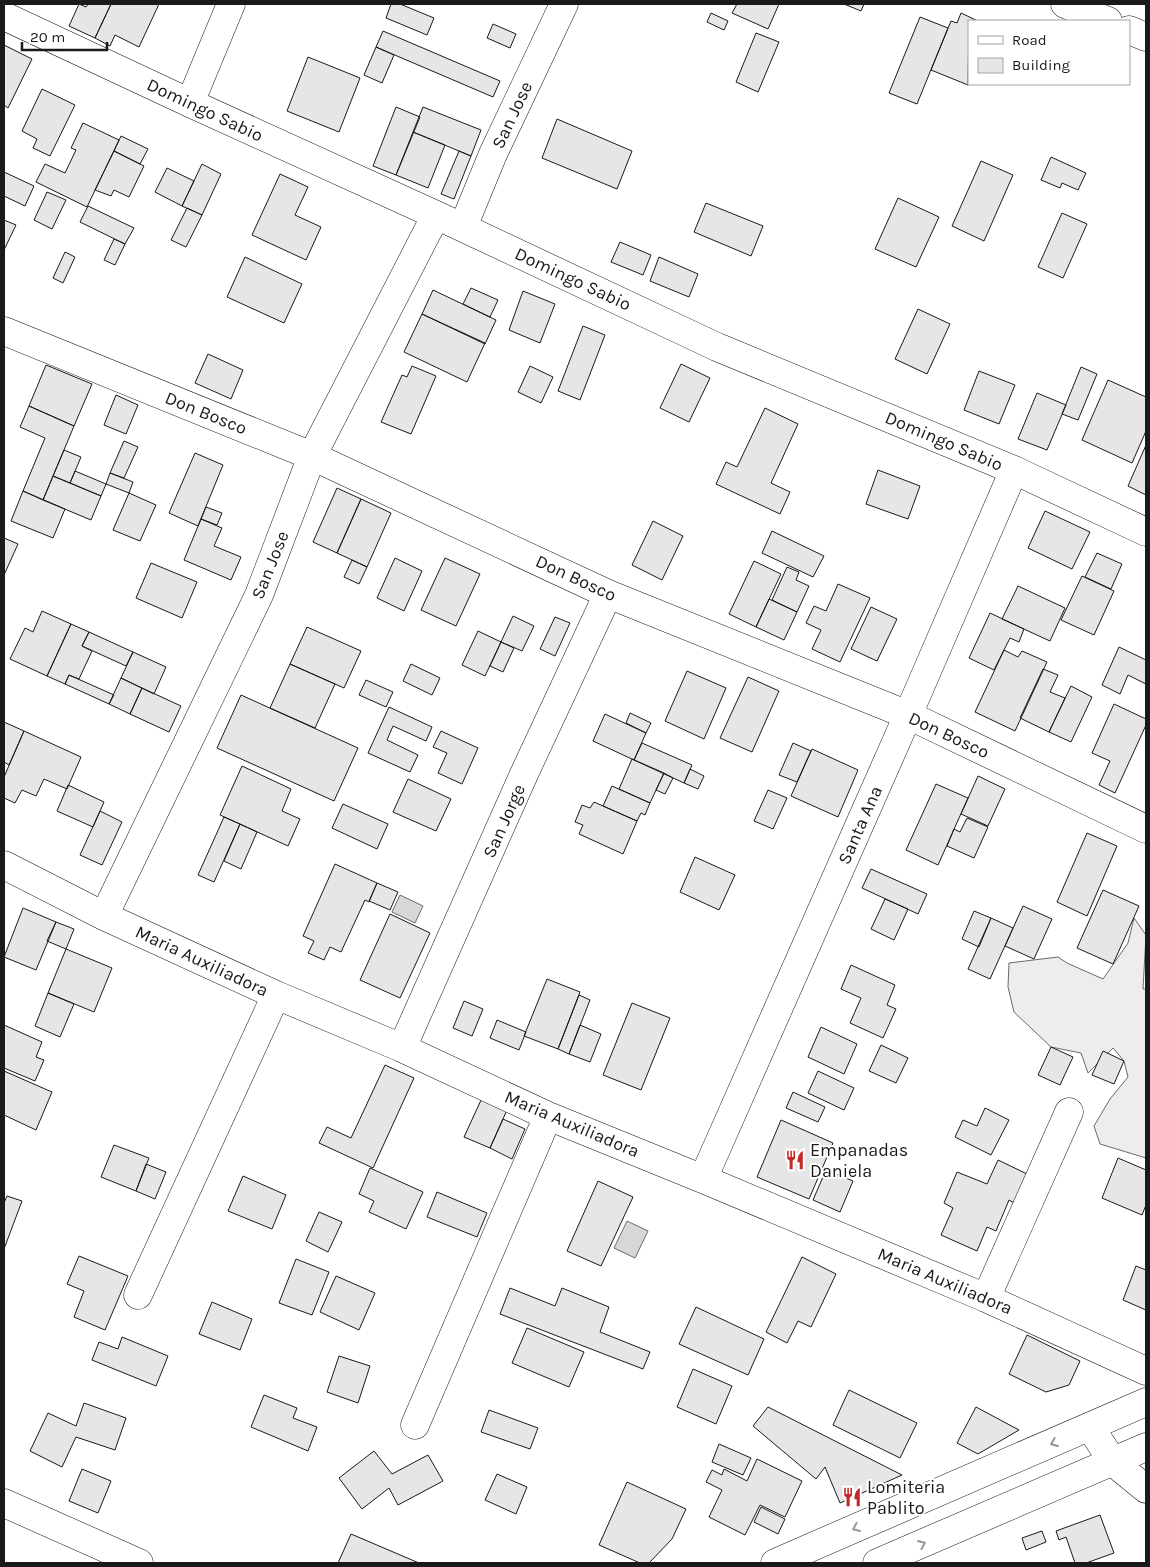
<svg xmlns="http://www.w3.org/2000/svg" width="1150" height="1567" viewBox="0 0 1150 1567" font-family="Karla,sans-serif">
<style>
.built{fill:#ededed;stroke:#6a6a6a}
.water{fill:#d7d7d7;stroke:#6a6a6a}
.building{fill:#e6e6e6;stroke:#1a1a1a}
.lines{fill:none;stroke-linecap:round;stroke-linejoin:round}
.minor-casing{stroke:#1a1a1a;stroke-width:29}
.highway-casing{stroke:#1a1a1a;stroke-width:29}
.minor{stroke:#fff;stroke-width:28}
.highway{stroke:#fff;stroke-width:28}
.oneway{stroke:#989898}
.labels{text-anchor:middle;stroke-width:4;stroke-linejoin:round;paint-order:stroke}
.street-label{font-size:18px;fill:#1a1a1a;stroke:#fff}
.poi-label{font-size:18px;fill:#1a1a1a;stroke:#fff;text-anchor:start}
</style>
<rect width="100%" height="100%" fill="#fff"/>
<!-- built -->
<path class="built" d="M1134,918l12,17 -3,54h3v169l-46,-14 -6,-18 16,-27 18,-22 -4,-16 -11,-13 -25,25 -7,-20 -30,-6 -37,-35 -6,-25 1,-24 49,-6 9,6 36,16 25,-36z"/>
<!-- water -->
<path class="water" d="M400,895l23,11 -8,17 -23,-11z
M627,1221l21,10 -13,27 -21,-10z"/>
<!-- building -->
<path class="building" d="M79,4l7,3 2,-3h23l-16,34 -26,-12z
M111,4h48l-20,43 -24,-12 -5,11 -15,-8z
M391,4h9l34,14 -7,17 -41,-17z
M737,4h42l-11,25 -36,-16z
M844,4h20l-3,7z
M711,13l17,8 -4,9 -17,-8z
M961,13l17,8h-9l-1,64 -37,-15 20,-49 6,2z
M920,17l28,11 -31,76 -28,-11z
M493,24l23,10 -6,14 -23,-10z
M383,31l117,50 -7,16 -117,-50z
M756,33l23,9 -21,50 -22,-10z
M4,45l28,14 -24,49 -4,-3z
M376,47l18,8 -12,28 -18,-8z
M308,57l52,21 -21,54 -52,-21z
M42,89l33,16 -25,51 -17,-8 4,-9 -15,-8z
M396,107l24,10 -24,58 -23,-9z
M423,107l58,23 -10,26 -58,-24z
M557,119l75,32 -15,38 -75,-31z
M83,123l36,17 -32,67 -51,-25 9,-18 20,9 11,-23 -5,-2z
M413,132l32,13 -17,43 -32,-13z
M121,136l27,13 -8,15 -26,-13z
M114,151l30,15 -15,31 -15,-7 -3,6 -16,-6z
M459,151l12,5 -17,43 -13,-5z
M1051,157l35,16 -8,17 -16,-7 -2,5 -19,-8z
M981,161l32,14 -29,66 -32,-15z
M202,164l19,10 -19,41 -20,-9z
M167,168l27,13 -12,25 -27,-14z
M4,172l30,14 -9,20 -21,-10z
M280,174l28,13 -13,28 26,12 -15,33 -54,-25z
M47,192l19,8 -14,29 -18,-9z
M898,198l41,19 -23,50 -41,-18z
M706,203l57,23 -12,30 -57,-24z
M88,206l46,22 -9,16 -45,-22z
M187,208l15,7 -16,32 -15,-7z
M1062,213l25,11 -24,54 -25,-11z
M4,220l12,5 -12,25z
M114,239l11,5 -10,21 -11,-5z
M620,242l31,13 -8,20 -32,-13z
M65,252l10,5 -12,26 -10,-5z
M245,257l57,27 -18,39 -57,-26z
M659,257l39,17 -9,23 -39,-16z
M471,288l27,12 -8,17 -27,-13z
M433,290l63,30 -11,24 -63,-30z
M523,291l32,13 -15,39 -31,-13z
M918,309l32,15 -23,50 -32,-15z
M422,314l63,29 -18,39 -63,-30z
M583,326l22,9 -25,65 -22,-9z
M208,354l35,16 -12,29 -36,-16z
M681,364l29,14 -21,44 -29,-14z
M46,365l46,19 -18,42 -45,-20z
M412,366l24,10 -25,58 -30,-12 21,-47 5,2z
M530,366l23,11 -12,26 -23,-11z
M1081,367l16,7 -19,46 -16,-6z
M979,371l36,14 -16,39 -35,-14z
M1108,380l38,17v34l-14,32 -50,-23z
M1037,393l29,12 -19,45 -29,-11z
M116,395l22,10 -12,29 -22,-9z
M29,406l45,20 -31,74 -20,-9 22,-53 -25,-11z
M765,408l33,16 -27,59 19,9 -10,22 -64,-30 10,-22 11,5z
M124,441l14,6 -14,31 -14,-5z
M1146,445v50l-18,-9z
M64,450l17,7 -11,26 -17,-7z
M195,453l28,12 -25,61 -29,-13z
M878,470l42,16 -12,33 -42,-15z
M75,471l31,13 -5,12 -31,-13z
M110,473l23,9 -4,11 -23,-9z
M53,476l48,20 -10,24 -48,-20z
M337,488l24,11 -24,54 -24,-11z
M23,491l42,18 -12,29 -42,-17z
M129,493l27,12 -16,36 -27,-11z
M361,499l30,14 -24,54 -30,-14z
M206,507l16,6 -5,12 -16,-6z
M1045,511l45,21 -18,37 -44,-21z
M201,519l21,9 -8,18 27,11 -10,23 -47,-20z
M653,521l30,15 -21,44 -30,-15z
M772,531l52,25 -11,21 -51,-24z
M4,538l14,6 -14,31z
M1097,553l25,11 -11,25 -26,-12z
M395,558l27,13 -18,40 -27,-13z
M445,558l35,16 -24,52 -35,-16z
M352,560l15,7 -8,17 -15,-7z
M754,561l27,13 -25,53 -27,-13z
M151,563l46,19 -15,36 -46,-20z
M787,567l12,5 -3,8 13,6 -12,26 -25,-12z
M1082,576l32,15 -20,44 -33,-15z
M838,584l32,14 -30,64 -28,-13 9,-19 -15,-7 8,-17 12,5z
M1018,586l47,22 -15,33 -48,-22z
M769,599l28,13 -13,28 -28,-13z
M871,607l26,12 -20,42 -26,-12z
M42,611l29,13 -24,52 -37,-17 15,-31 8,4z
M990,613l34,16 -5,13 -9,-4 -16,32 -25,-12z
M513,616l21,10 -12,25 -21,-9z
M555,617l15,6 -15,33 -15,-7z
M71,624l18,8 -7,14 10,5 -13,28 -10,-4 -4,9 -18,-8z
M307,627l54,24 -17,37 -54,-24z
M478,631l23,11 -16,34 -23,-11z
M89,632l44,20 -7,14 -44,-20z
M501,642l13,6 -11,24 -13,-6z
M1119,647l27,13v24l-18,-9 -8,19 -18,-9z
M1004,650l14,7 4,-6 25,11 -32,69 -40,-19z
M133,652l33,15 -12,27 -33,-16z
M290,664l45,20 -20,44 -45,-20z
M411,664l29,14 -8,17 -29,-14z
M1043,669l15,6 -8,17 15,6 -16,34 -29,-14z
M687,671l39,17 -22,51 -39,-18z
M69,675l45,20 -5,9 -44,-20z
M748,677l31,14 -27,61 -32,-14z
M121,678l21,10 -12,26 -21,-10z
M366,680l27,12 -7,15 -27,-12z
M1071,686l21,11 -21,45 -22,-10z
M142,688l39,18 -12,26 -39,-18z
M241,695l117,53 -24,53 -117,-53z
M1114,704l32,15v6l-31,68 -16,-8 11,-24 -18,-8z
M389,707l43,20 -6,14 -33,-15 -6,14 31,15 -8,17 -42,-19z
M630,713l21,10 -5,10 -20,-10z
M605,714l41,19 -12,27 -41,-19z
M4,722l20,9 -15,34 -5,-3z
M24,731l57,26 -14,32 -23,-10 -8,17 -14,-6 -7,13 -11,-5v-21z
M441,731l37,17 -16,36 -24,-11 9,-20 -14,-6z
M642,743l50,22 -8,18 -50,-23z
M793,743l18,8 -14,31 -18,-7z
M812,749l46,21 -20,47 -47,-21z
M632,759l32,14 -14,30 -31,-14z
M242,766l49,23 -9,22 18,8 -12,27 -68,-31z
M690,769l14,7 -6,13 -14,-6z
M664,773l9,5 -8,16 -9,-4z
M978,776l27,13 -17,37 -27,-12z
M408,779l43,20 -15,32 -43,-19z
M936,784l32,14 -30,67 -32,-15z
M68,785l36,17 -11,25 -36,-16z
M612,786l38,17 -5,12 -4,-2 -4,8 -34,-15z
M768,790l19,8 -14,31 -19,-8z
M594,802l43,19 -14,33 -44,-20 4,-9 -8,-3 7,-17 8,3z
M343,804l45,20 -11,25 -45,-21z
M100,811l22,11 -20,43 -22,-10z
M224,817l16,7 -26,58 -16,-7z
M967,818l21,9 -14,31 -27,-12 7,-17 6,3z
M240,824l17,8 -16,37 -17,-8z
M1087,833l30,13 -30,70 -30,-14z
M695,857l40,18 -16,35 -39,-18z
M335,864l42,19 -8,19 -4,-2 -24,52 -11,-5 -6,13 -16,-7 6,-12 -11,-5z
M871,869l56,25 -9,20 -56,-26z
M377,883l21,9 -8,18 -21,-9z
M1103,890l36,16 -26,58 -36,-16z
M885,899l23,10 -14,31 -23,-11z
M1023,906l29,13 -18,40 -29,-13z
M23,908l33,14 -20,48 -32,-13z
M974,911l17,7 -12,29 -17,-8z
M390,914l40,19 -30,65 -40,-18z
M991,918l22,10 -23,51 -22,-10z
M56,922l18,7 -8,20 -19,-8z
M66,949l46,19 -18,44 -46,-19z
M851,965l44,20 -8,20 9,4 -13,29 -33,-15 11,-25 -20,-9z
M547,979l33,13 -22,57 -34,-13z
M48,993l26,11 -14,33 -25,-11z
M579,995l11,5 -21,54 -11,-5z
M464,1001l19,8 -11,27 -19,-8z
M632,1003l38,15 -29,72 -38,-15z
M497,1020l29,12 -7,18 -29,-12z
M4,1025l38,17 -6,15 8,3 -9,21 -31,-13z
M580,1025l21,9 -11,28 -21,-8z
M821,1027l36,17 -13,30 -36,-17z
M881,1045l27,13 -12,25 -27,-12z
M1051,1047l22,10 -13,28 -22,-10z
M1103,1051l21,10 -10,23 -22,-9z
M385,1065l29,13 -41,90 -54,-25 8,-16 24,11z
M4,1071l48,21 -16,38 -32,-15z
M818,1071l36,17 -10,22 -36,-17z
M793,1092l32,15 -7,15 -32,-14z
M482,1098l25,12 -17,38 -26,-11z
M985,1108l24,12 -18,35 -36,-18 8,-17 14,6z
M503,1119l22,10 -13,30 -22,-11z
M781,1120l52,23 -24,56 -52,-22z
M114,1145l35,13 -13,33 -35,-14z
M1118,1158l28,12v35l-4,10 -40,-17z
M998,1160l29,14 -13,29 -5,-3 -13,31 -9,-4 -10,24 -36,-16 12,-27 -9,-5 13,-31 30,12z
M146,1164l20,8 -11,27 -19,-8z
M370,1168l53,24 -17,37 -37,-17 5,-11 -15,-7z
M826,1170l27,11 -13,31 -27,-12z
M243,1176l43,19 -14,34 -44,-18z
M598,1181l35,16 -32,69 -34,-15z
M437,1192l50,21 -10,24 -50,-20z
M7,1196l15,5 -18,48v-46z
M319,1212l23,10 -14,30 -22,-11z
M79,1256l49,20 -23,54 -31,-13 10,-26 -17,-7z
M802,1257l34,17 -25,53 -13,-6 -11,22 -21,-11z
M296,1259l33,13 -17,43 -33,-12z
M1136,1266l10,4v40l-23,-10z
M336,1276l39,17 -16,37 -39,-18z
M510,1288l45,18 7,-18 47,19 -9,25 50,20 -7,17 -143,-55z
M212,1302l40,17 -12,31 -41,-16z
M696,1307l68,32 -16,36 -69,-31z
M527,1328l57,24 -15,35 -57,-24z
M1027,1335l53,26 -11,24 -23,7 -37,-18z
M122,1337l46,19 -12,30 -64,-26 7,-18 19,7z
M339,1356l31,10 -12,37 -31,-11z
M693,1369l39,17 -16,38 -39,-17z
M849,1390l68,33 -17,35 -67,-33z
M264,1395l33,13 -4,10 24,9 -9,24 -57,-24z
M84,1403l42,15 -11,32 -39,-13 -14,30 -32,-16 18,-38 28,13z
M768,1407l134,68 -62,28 -15,-36 -9,12 -63,-53z
M976,1407l43,23 -41,24 -21,-11z
M489,1410l49,18 -8,21 -49,-17z
M719,1444l32,14 -8,17 -31,-13z
M374,1451l18,23 36,-19 15,26 -45,24 -9,-17 -27,21 -23,-31z
M757,1459l45,22 -17,36 -25,-12 -15,30 -36,-18 13,-27 -16,-8 6,-12 10,5 2,-6 23,12z
M82,1469l29,12 -13,32 -29,-12z
M497,1474l30,13 -11,27 -31,-14z
M627,1482l59,27 -14,30 -23,24h-9l-41,-18z
M761,1507l24,12 -7,15 -24,-12z
M1100,1515l14,38 -28,10h-11l-9,-26 -7,3 -3,-9z
M1042,1531l4,11 -20,8 -4,-12z
M351,1534l68,29h-81z"/>
<g class="lines">
<defs>
<path id="minor" d="M1065,4l43,17
M4,16l186,87 246,112 281,132 297,123 132,62
M1129,30l17,7
M190,103l41,-99
M463,227l30,-73 71,-150
M4,331l308,125 296,138 300,121 238,114
M4,865l100,51 172,79 126,53 146,68 155,63 283,119 160,73
M104,916l155,-321 53,-139 124,-241
M402,1048l122,-274 84,-180
M703,1179l205,-464 106,-245
M138,1295l138,-300
M986,1298l83,-186
M415,1425l133,-309
M1090,1427l23,35 33,27
M4,1503l135,60"/>
<path id="highway" d="M775,1563l371,-161
M877,1563l269,-116"/>
</defs>
<!-- minor casing -->
<use href="#minor" class="minor-casing"/>
<!-- highway casing -->
<use href="#highway" class="highway-casing"/>
<!-- minor -->
<use href="#minor" class="minor"/>
<!-- highway -->
<use href="#highway" class="highway"/>
</g>
<!-- one-way arrows -->
<defs><path id="oneway-chevron" d="M-2-3.5L2.5 0L-2 3.5" fill="none" stroke-width="1.6" stroke-linecap="round" stroke-linejoin="round" transform="scale(1.25)"/></defs>
<g class="oneway">
<use href="#oneway-chevron" transform="translate(1054 1443) rotate(157)"/>
<use href="#oneway-chevron" transform="translate(856 1528) rotate(157)"/>
<use href="#oneway-chevron" transform="translate(922 1544) rotate(-23)"/>
</g>
<!-- icons -->
<defs>
<symbol id="restaurant-bare" viewBox="-9 -9 18 18"><path d="M-5-6h1v4h1v-4h1v4h1v-4h1v5L-1.5 .5V6h-2V.5L-5-1ZM5-6V6H3V1.5H1.5Q1.5-4 5-6Z" fill="#c62828" stroke="#fff" stroke-width="2.5" paint-order="stroke"/></symbol>
</defs>
<g fill-rule="evenodd">
<use href="#restaurant-bare" x="781" y="1146" width="28" height="28"/>
<use href="#restaurant-bare" x="838" y="1483" width="28" height="28"/>
</g>
<g class="labels">
<!-- street labels -->
<g class="street-label">
<text transform="translate(205 110) rotate(25)" y="6">Domingo Sabio</text>
<text transform="translate(512 115) rotate(-65)" y="6">San Jose</text>
<text transform="translate(573 279) rotate(25)" y="6">Domingo Sabio</text>
<text transform="translate(206 413) rotate(22)" y="6">Don Bosco</text>
<text transform="translate(944 441) rotate(23)" y="6">Domingo Sabio</text>
<text transform="translate(270 565) rotate(-68)" y="6">San Jose</text>
<text transform="translate(576 578) rotate(25)" y="6">Don Bosco</text>
<text transform="translate(949 735) rotate(25)" y="6">Don Bosco</text>
<text transform="translate(504 821) rotate(-66)" y="6">San Jorge</text>
<text transform="translate(860 825) rotate(-66)" y="6">Santa Ana</text>
<text transform="translate(202 961) rotate(25)" y="6">Maria Auxiliadora</text>
<text transform="translate(572 1124) rotate(23)" y="6">Maria Auxiliadora</text>
<text transform="translate(945 1281) rotate(23)" y="6">Maria Auxiliadora</text>
</g>
<!-- poi labels -->
<g class="poi-label">
<text x="810" y="1156">Empanadas<tspan x="810" dy="21">Daniela</tspan></text>
<text x="867" y="1493">Lomiteria<tspan x="867" dy="21">Pablito</tspan></text>
</g>
</g>
<!-- border -->
<rect width="1150" height="1567" fill="none" stroke="#1a1a1a" stroke-width="10"/>
<!-- legend -->
<rect x="968" y="20" width="162" height="65" fill="#ffffff" stroke="#a3a3a3"/>
<rect x="978" y="36" width="25" height="8" fill="#ffffff" stroke="#a3a3a3"/>
<text x="1012" y="45" font-size="15" fill="#1a1a1a">Road</text>
<rect x="978" y="58" width="25" height="15" fill="#e6e6e6" stroke="#a3a3a3"/>
<text x="1012" y="70" font-size="15" fill="#1a1a1a">Building</text>
<!-- scale -->
<path d="M22 42v8h85v-8" fill="none" stroke="#1a1a1a" stroke-width="2.5"/>
<text x="30" y="42" font-size="15" fill="#1a1a1a" stroke="#ffffff" stroke-width="4" paint-order="stroke">20 m</text>
</svg>
